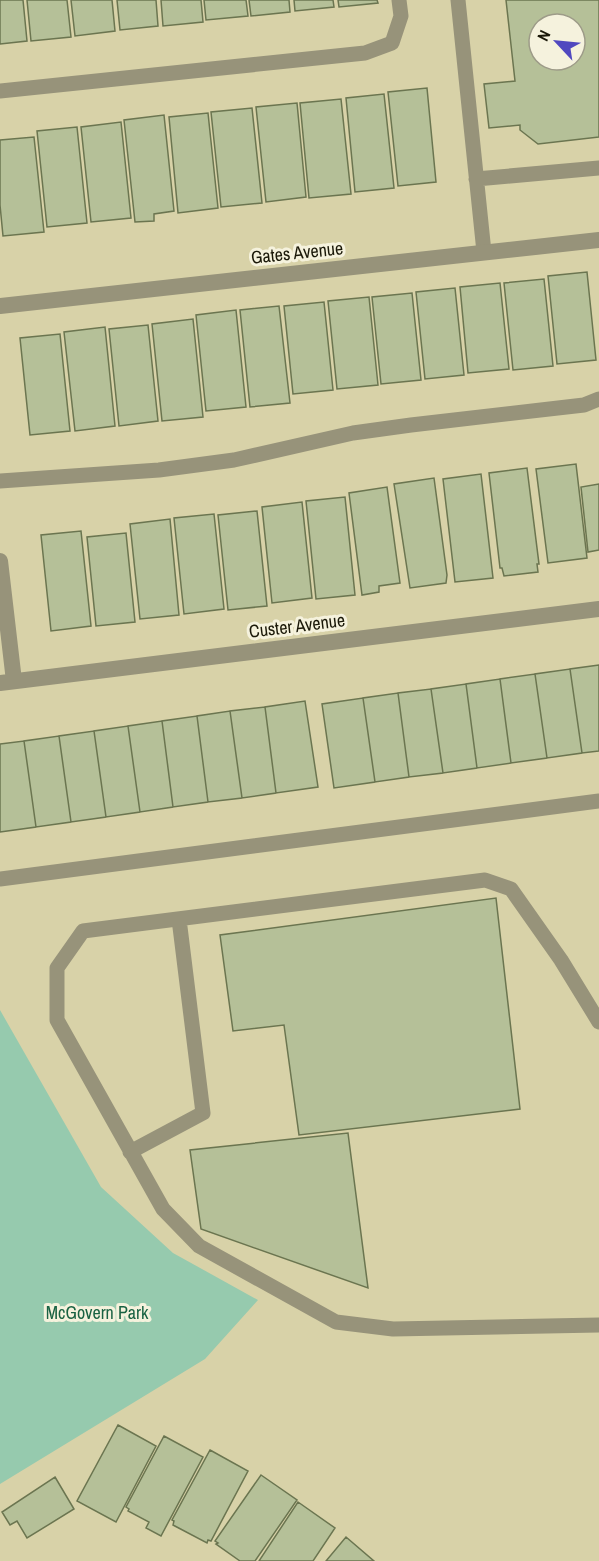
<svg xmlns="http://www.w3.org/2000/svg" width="599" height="1561" viewBox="0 0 599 1561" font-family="'Archivo Narrow',sans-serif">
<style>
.green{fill:#96caae}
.building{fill:#b5c098;stroke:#6b7550;stroke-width:1.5;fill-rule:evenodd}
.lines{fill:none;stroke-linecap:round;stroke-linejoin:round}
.service{stroke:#97937a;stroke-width:15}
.minor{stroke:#97937a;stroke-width:16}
.labels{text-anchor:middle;stroke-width:6;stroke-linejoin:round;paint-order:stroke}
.street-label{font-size:18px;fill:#1a1808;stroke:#f5f2dd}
.park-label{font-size:18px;fill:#196242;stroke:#f5f2dd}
</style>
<rect width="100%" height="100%" fill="#d8d2a8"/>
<!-- green -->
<path class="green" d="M0,1010l101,177 72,66 85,47 -53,59 -205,125z"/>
<!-- building -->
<path class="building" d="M0,0h23l4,41 -27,3z
M27,0h40l4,37 -40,4z
M71,0h41l3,31 -40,5z
M117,0h39l2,26 -38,4z
M161,0h40l2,22 -40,4z
M204,0h42l2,16 -42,4z
M249,0h40l1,12 -39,4z
M294,0h39l1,7 -39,4z
M338,0h39l1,3 -39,4z
M506,0h93v137l-61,7 -18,-14v-5l-31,3 -5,-44 31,-3zM539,24h36v36h-36z
M427,88l9,94 -38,4 -10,-94z
M384,94l10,94 -39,4 -9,-94z
M341,99l10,95 -42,4 -9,-95z
M297,103l9,94 -40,5 -10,-95z
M252,108l10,95 -41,4 -10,-95z
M208,113l10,95 -40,5 -9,-96z
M164,115l10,96 -20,3v7l-19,1 -11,-102z
M121,122l10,96 -40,4 -10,-95z
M77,127l10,96 -40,4 -10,-96z
M34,137l10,95 -41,4 -3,-31v-65z
M587,272l9,88 -39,4 -9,-88z
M544,279l9,87 -40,4 -9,-87z
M500,283l9,86 -41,4 -8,-86z
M455,288l9,87 -39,4 -9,-87z
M412,293l9,87 -40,4 -9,-87z
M369,297l9,88 -41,4 -9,-88z
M324,302l9,88 -40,4 -9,-88z
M279,306l11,97 -40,4 -10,-97z
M236,310l10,97 -40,4 -10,-96z
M193,319l10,98 -41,4 -10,-97z
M148,325l10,96 -39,5 -10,-97z
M105,327l10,99 -40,5 -11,-99z
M60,334l10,97 -40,4 -10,-97z
M576,464l11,94 -39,5 -12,-94z
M527,468l12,96h-2l1,8 -34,4 -2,-8h-2l-11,-95z
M481,474l12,104 -38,4 -12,-103z
M434,478l13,97 -1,8 -36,5 -16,-104z
M599,484v66l-11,2 -7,-65z
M387,487l13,96 -21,3v6l-17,3 -13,-102z
M345,497l10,98 -39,4 -10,-98z
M302,502l10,96 -40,5 -10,-96z
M257,511l10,95 -39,4 -10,-95z
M214,514l10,95 -40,5 -10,-96z
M170,519l9,96 -39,4 -10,-95z
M81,531l10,95 -40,5 -10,-96z
M126,533l9,89 -39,4 -9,-89z
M599,665v86l-17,2 -12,-84z
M570,669l12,84 -35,5 -12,-84z
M535,674l12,84 -36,5 -11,-84z
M500,679l11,84 -34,5 -11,-84z
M466,684l11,84 -34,5 -12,-84z
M431,689l12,84 -34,4 -11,-84z
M398,693l11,84 -34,5 -12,-84z
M363,698l12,84 -41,6 -12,-84z
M305,701l13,86 -42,6 -11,-86z
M265,707l11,86 -34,5 -12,-87z
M230,711l12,87 -34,4 -11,-86z
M197,716l11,86 -35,5 -11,-86z
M162,721l11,86 -33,5 -12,-86z
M128,726l12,86 -34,5 -12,-86z
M94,731l12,86 -35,5 -12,-86z
M59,736l12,86 -35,5 -12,-86z
M24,741l12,86 -36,5v-88z
M496,898l24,211 -221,26 -15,-110 -51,6 -13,-96z
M348,1133l20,155 -167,-59 -11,-79z
M118,1425l38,21 -40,76 -39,-21z
M164,1436l39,21 -42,79 -15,-8 3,-6 -21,-11 1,-2 -3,-2z
M210,1450l38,21 -37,70 -3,-1 -1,3 -34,-18 1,-4 -2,-1z
M261,1475l36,25 -42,61h-15l-24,-17 2,-1 -3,-2z
M55,1477l19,32 -47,29 -10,-17 -7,4 -8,-13z
M298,1502l37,26 -22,33h-54z
M346,1537l28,24h-48z"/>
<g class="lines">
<!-- service -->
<path class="service" d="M458,0l26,252
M0,91l365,-38 27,-10 9,-27 -2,-16
M476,179l123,-11
M0,481l159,-11 75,-10 119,-27 58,-8 173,-20 15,-6
M0,879l599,-78
M599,1022l-38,-62 -50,-71 -26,-9 -402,51 -26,37v52l106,189 36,37 137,76 57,7 206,-4
M130,1152l73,-39 -24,-194"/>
<!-- minor -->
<path class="minor" d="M0,306l599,-66
M0,561l14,120
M0,683l599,-74"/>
</g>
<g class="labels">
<!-- street labels -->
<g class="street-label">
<text transform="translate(297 253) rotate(-6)" y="6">Gates Avenue</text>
<text transform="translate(297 626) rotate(-7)" y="6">Custer Avenue</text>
</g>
<!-- park labels -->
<g class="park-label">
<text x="97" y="1319">McGovern Park</text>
</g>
</g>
<!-- north arrow -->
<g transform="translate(557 42) rotate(296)"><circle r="28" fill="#f5f2dd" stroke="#9d9b88" stroke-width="1.5"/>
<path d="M0-4.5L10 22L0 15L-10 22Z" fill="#5048bf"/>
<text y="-9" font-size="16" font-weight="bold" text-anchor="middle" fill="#1a1808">N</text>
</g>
</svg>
